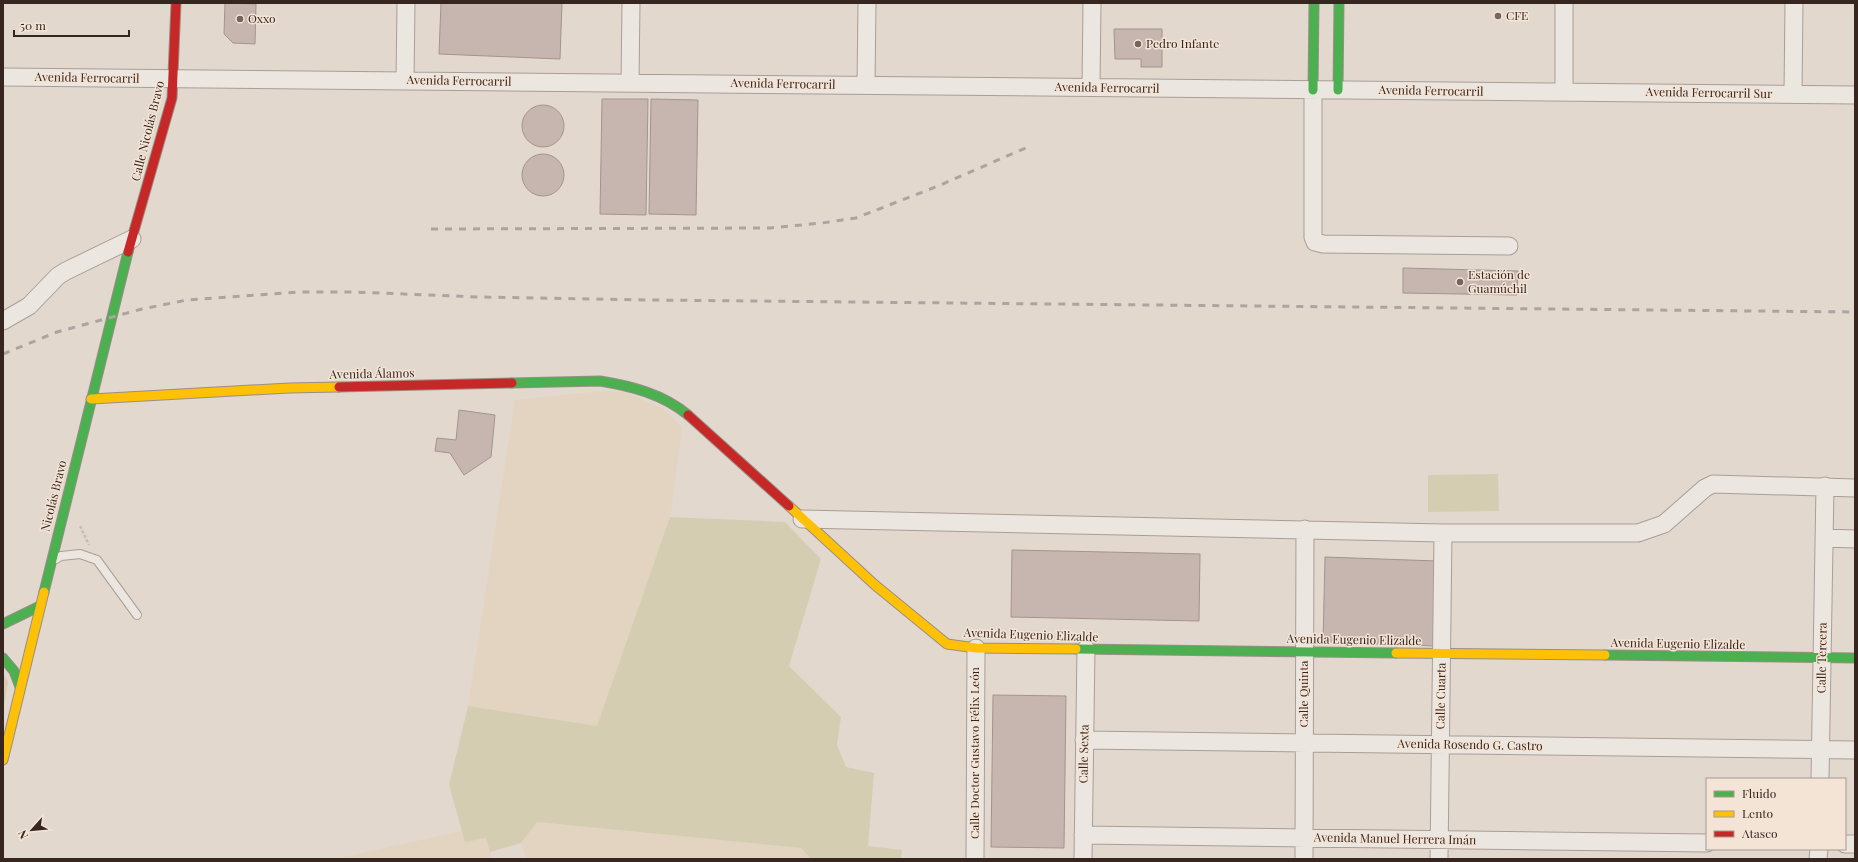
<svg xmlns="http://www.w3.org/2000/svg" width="1858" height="862" viewBox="0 0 1858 862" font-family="'Playfair Display',serif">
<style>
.farmland{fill:#e2d4c0}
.green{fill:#d5cdb2}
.building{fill:#c7b6af;stroke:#a3948e}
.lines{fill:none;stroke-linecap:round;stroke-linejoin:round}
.lane-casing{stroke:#a99e97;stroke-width:10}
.street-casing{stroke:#a99e97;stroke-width:19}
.fast-casing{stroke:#988e87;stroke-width:11}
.slow-casing{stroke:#988e87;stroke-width:11}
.jam-casing{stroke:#988e87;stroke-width:11}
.path{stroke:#c4bcb6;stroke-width:2.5;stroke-dasharray:3 2;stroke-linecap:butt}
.lane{stroke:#ece6e0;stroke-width:8}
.street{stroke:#ece6e0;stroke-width:17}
.fast{stroke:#4caf50;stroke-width:9}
.slow{stroke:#ffc107;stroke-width:9}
.jam{stroke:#c62828;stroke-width:9}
.rail{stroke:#aba5a0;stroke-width:3;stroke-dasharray:7 7;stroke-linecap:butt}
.poi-dot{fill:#73645d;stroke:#f3e4d6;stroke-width:1.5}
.labels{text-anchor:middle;stroke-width:3;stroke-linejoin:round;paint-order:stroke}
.poi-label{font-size:12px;fill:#372620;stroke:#f3e4d6;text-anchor:start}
.street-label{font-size:12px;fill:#372620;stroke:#f3e4d6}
</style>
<rect width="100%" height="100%" fill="#e3d8ce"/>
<!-- farmland -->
<path class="farmland" d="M602,391l23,1 37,16 20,19 -11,86 -74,213 -129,-20 47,-306z
M537,822l264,26 10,11h-285l-5,-16z
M462,831l3,10 21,-3 6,21h-157z"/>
<!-- green -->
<path class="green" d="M1498,474l1,37 -71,1v-37z
M670,517l115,5 36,37 -32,107 52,51 -4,28 9,22 28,6 -6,73 34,4 -1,9h-90l-10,-11 -264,-26 -16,21 -31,9 -4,-14 -21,4 -16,-57 19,-79 129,20z
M3,672l5,10 -5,30z"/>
<!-- building -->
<path class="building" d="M225,3l31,1 -1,40 -22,-1 -9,-9z
M441,3h121l-2,56 -121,-5z
M1114,29h48v38h-21v-8h-26z
M602,99h46l-2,116 -46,-1z
M651,99l47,1 -2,115 -47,-1z
M522 126a21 21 0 1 1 42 0a21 21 0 1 1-42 0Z
M522 175a21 21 0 1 1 42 0a21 21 0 1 1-42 0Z
M1403,268l115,3 -1,24 -114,-2z
M459,410l36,5 -4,42 -27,18 -14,-22 -15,-2 2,-13 19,2z
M1012,550l188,4 -1,67 -188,-4z
M1325,557l112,4 -2,85 -112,-4z
M993,695l73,1 -2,152 -73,-1z"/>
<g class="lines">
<defs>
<path id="lane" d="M56,559l5,-3 19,-2 17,6 40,55"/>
<path id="street" d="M3,77l1852,18
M405,81l1,-78
M630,83l1,-80
M866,85l1,-82
M1091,87l1,-84
M1313,90v147l2,5 8,2 186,2
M1564,92v-89
M1793,94l1,-91
M3,321l26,-15 29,-30 8,-5 66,-32
M802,519l641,14h195l26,-9 41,-36 8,-4 142,4
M1824,538l31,1
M1084,740l771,10
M1820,779l5,-293
M1083,835l624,8
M1845,844h10
M975,859l1,-211
M1083,859l3,-210
M1304,859l1,-330
M1439,859l4,-326
M1818,859l1,-10"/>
<path id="fast" d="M1313,90l1,-87
M1338,90l1,-87
M512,383l88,-2c31,5 63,13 88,34
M44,592l84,-340
M3,624l37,-18
M1076,649l320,4
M1605,655l250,3
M3,658l11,13 6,16"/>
<path id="slow" d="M91,399l198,-11 50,-1
M789,506l86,79 72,59 29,4 100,1
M1396,653l209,2
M3,760l41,-168"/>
<path id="jam" d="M128,252l44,-154 4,-95
M339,387l173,-4
M688,415l101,91"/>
</defs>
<!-- lane casing -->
<use href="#lane" class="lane-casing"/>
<!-- street casing -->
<use href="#street" class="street-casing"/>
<!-- fast casing -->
<use href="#fast" class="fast-casing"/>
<!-- slow casing -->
<use href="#slow" class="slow-casing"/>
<!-- jam casing -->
<use href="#jam" class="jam-casing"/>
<!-- path -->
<path class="path" d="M80,526l9,19"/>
<!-- lane -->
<use href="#lane" class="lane"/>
<!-- street -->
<use href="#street" class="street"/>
<!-- fast -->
<use href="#fast" class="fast"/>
<!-- slow -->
<use href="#slow" class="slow"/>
<!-- jam -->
<use href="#jam" class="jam"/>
<!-- rail -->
<path class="rail" d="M431,229l339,-1 52,-5 34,-5 82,-32 90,-39
M3,354l54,-22 85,-23 45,-9 111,-8h56l125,5 173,3 1203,12"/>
</g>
<!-- markers -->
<g class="poi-dot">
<circle cx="1498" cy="16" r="4"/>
<circle cx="240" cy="19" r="4"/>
<circle cx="1138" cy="44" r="4"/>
<circle cx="1460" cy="282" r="4"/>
</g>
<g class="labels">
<!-- poi labels -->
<g class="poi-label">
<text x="1506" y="20">CFE</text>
<text x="248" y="23">Oxxo</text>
<text x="1146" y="48">Pedro Infante</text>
<text x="1468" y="279">Estación de<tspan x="1468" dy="14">Guamúchil</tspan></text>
</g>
<!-- street labels -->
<g class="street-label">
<text transform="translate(87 78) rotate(1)" y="4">Avenida Ferrocarril</text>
<text transform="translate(459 81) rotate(1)" y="4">Avenida Ferrocarril</text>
<text transform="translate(783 84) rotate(1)" y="4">Avenida Ferrocarril</text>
<text transform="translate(1107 88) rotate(1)" y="4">Avenida Ferrocarril</text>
<text transform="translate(1431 91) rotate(1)" y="4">Avenida Ferrocarril</text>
<text transform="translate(1709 93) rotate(1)" y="4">Avenida Ferrocarril Sur</text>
<text transform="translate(148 131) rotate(-76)" y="4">Calle Nicolás Bravo</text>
<text transform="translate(372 374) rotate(-1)" y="4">Avenida Álamos</text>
<text transform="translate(54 496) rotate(-76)" y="4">Nicolás Bravo</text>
<text transform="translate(1031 635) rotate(2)" y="4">Avenida Eugenio Elizalde</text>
<text transform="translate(1354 640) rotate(1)" y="4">Avenida Eugenio Elizalde</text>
<text transform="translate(1678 644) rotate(1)" y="4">Avenida Eugenio Elizalde</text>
<text transform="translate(1822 658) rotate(-89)" y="4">Calle Tercera</text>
<text transform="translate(1304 694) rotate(-90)" y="4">Calle Quinta</text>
<text transform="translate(1441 696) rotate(-89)" y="4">Calle Cuarta</text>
<text transform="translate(1470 745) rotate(1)" y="4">Avenida Rosendo G. Castro</text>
<text transform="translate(975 753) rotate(-90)" y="4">Calle Doctor Gustavo Félix León</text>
<text transform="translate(1084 754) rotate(-89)" y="4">Calle Sexta</text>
<text transform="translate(1395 839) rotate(1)" y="4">Avenida Manuel Herrera Imán</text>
</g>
</g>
<!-- border -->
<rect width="1858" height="862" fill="none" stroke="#372620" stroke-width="8"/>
<!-- legend -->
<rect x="1706" y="778" width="140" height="72" fill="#f3e4d6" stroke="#a8988d"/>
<rect x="1714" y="791" width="20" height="6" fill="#4caf50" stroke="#a8988d"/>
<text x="1742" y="798" font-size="12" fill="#372620">Fluido</text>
<rect x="1714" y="811" width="20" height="6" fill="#ffc107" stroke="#a8988d"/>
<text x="1742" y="818" font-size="12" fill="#372620">Lento</text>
<rect x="1714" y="831" width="20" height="6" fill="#c62828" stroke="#a8988d"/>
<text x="1742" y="838" font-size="12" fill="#372620">Atasco</text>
<!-- north arrow -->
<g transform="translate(32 830) rotate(243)" stroke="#f3e4d6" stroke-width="3" paint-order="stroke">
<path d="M0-3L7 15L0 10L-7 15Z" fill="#372620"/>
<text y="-6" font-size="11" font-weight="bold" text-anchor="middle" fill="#372620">N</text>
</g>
<!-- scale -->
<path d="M14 30v6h115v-6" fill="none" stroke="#372620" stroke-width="2"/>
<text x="20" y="30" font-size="12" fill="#372620" stroke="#f3e4d6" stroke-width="3" paint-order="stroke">50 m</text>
</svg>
